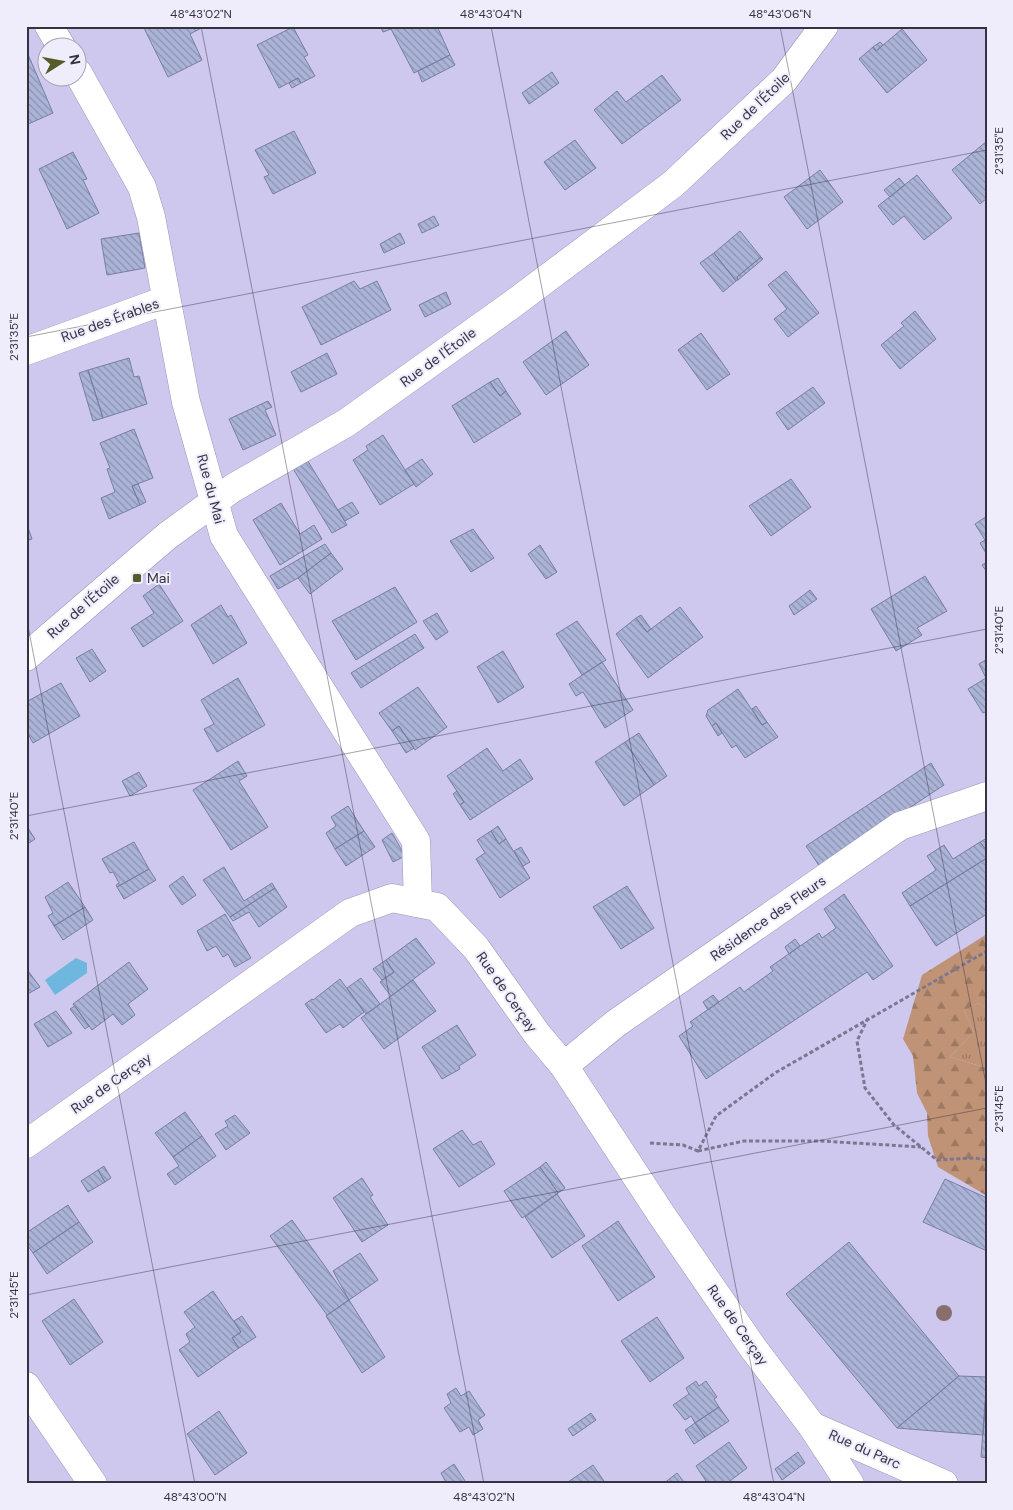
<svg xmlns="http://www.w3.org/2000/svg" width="1013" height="1510" viewBox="0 0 1013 1510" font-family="'DM Sans',sans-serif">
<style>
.grass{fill:url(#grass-tufts)}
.forest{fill:url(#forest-firs)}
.water{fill:#6fb7df}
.building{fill:url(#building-back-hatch);stroke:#777fa0}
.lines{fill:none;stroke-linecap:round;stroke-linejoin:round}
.minor-casing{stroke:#9c95b9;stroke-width:29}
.tertiary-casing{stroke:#9c95b9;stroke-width:29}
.path{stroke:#7c7791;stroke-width:3;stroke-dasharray:4 2.5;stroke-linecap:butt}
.minor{stroke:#fff;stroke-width:28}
.tertiary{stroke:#fff;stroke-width:28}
.tree{fill:#886f6e}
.ticks{fill:none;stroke:#353241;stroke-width:1;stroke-opacity:0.45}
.poi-dot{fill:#565b29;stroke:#efecfc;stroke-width:2}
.labels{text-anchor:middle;stroke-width:4;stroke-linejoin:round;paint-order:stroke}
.street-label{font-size:14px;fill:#353241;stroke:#efecfc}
.poi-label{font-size:14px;fill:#353241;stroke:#efecfc;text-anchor:start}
.neatline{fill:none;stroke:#353241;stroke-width:2}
.ticks-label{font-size:12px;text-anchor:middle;fill:#353241}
</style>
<defs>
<pattern id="grass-tufts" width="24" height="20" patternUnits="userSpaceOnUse" patternTransform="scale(1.25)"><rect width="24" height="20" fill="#c09376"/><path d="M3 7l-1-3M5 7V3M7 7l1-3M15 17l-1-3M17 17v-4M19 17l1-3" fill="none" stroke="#9d7962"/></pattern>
<pattern id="forest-firs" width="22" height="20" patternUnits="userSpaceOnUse" patternTransform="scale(1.25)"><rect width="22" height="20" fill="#c09376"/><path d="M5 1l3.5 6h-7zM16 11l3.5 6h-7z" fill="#9d7962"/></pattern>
<pattern id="building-back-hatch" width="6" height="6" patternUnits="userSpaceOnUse" patternTransform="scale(1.25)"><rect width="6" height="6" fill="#abb4d8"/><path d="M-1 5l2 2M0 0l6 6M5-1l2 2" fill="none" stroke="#8c93b1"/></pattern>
</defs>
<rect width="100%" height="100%" fill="#cfc8ee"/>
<!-- grass -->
<path class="grass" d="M978,1003l9,5v60l-37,-11 24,-25 -10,-21z"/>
<!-- forest -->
<path class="forest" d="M987,934v74l-9,-5 -14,8 10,21 -24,25 37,11v128l-49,-29 -10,-31 -1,-23 -10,-20 -4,-37 -10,-17 19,-64z"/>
<!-- water -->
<path class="water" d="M76,958l11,5v10l-32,22 -10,-15z"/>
<!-- building -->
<path class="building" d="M147,26h58l-15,8 12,26 -34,17 -24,-49z
M380,26h57l13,29 -36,18 -23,-44 -8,3z
M293,27l15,28 -4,2 11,19 -14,7 -3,-5 -19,10 -22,-43z
M902,29l25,31 -40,33 -28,-34 14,-12 3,4z
M880,42l3,3 -7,6 -3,-4z
M27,52l26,61 -27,12v-72z
M450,55l5,10 -33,17 -4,-11z
M552,72l7,11 -30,21 -7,-11z
M662,75l19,25 -59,44 -28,-34 23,-19 9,11z
M298,78l3,5 -9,5 -3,-5z
M294,131l22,42 -43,21 -9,-17 5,-2 -14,-25z
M575,140l21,28 -31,22 -21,-28z
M987,141v57l-7,6 -28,-34z
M73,152l14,27 -4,1 16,33 -32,16 -28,-60z
M820,170l23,32 -36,27 -23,-32z
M917,175l35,43 -28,22 -20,-24 -11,9 -15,-19z
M899,178l6,7 -15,12 -6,-7z
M434,216l5,9 -17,8 -4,-9z
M740,231l21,26 -24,20 1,3 -2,1 -22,-28z
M139,233l6,35 -38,7 -6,-36z
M400,233l5,10 -21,10 -4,-9z
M714,253l22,28 -13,11 -23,-29z
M761,257l2,2 -25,21 -1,-3z
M786,271l33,42 -31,24 -14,-18 13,-10 -19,-24z
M354,281l6,8 17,-8 14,29 -70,35 -19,-38z
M446,292l5,12 -26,13 -6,-12z
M915,311l21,28 -36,30 -19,-24 23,-19 -3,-3z
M566,331l23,34 -43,30 -23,-33z
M701,333l29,41 -23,16 -29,-40z
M327,353l10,21 -36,18 -10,-20z
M129,358l5,19 5,-1 8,28 -44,14 -15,-48z
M88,370l15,48 -10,3 -14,-48z
M498,378l8,13 -6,5 -10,-14z
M490,382l10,14 6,-5 15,23 -47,29 -22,-37z
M813,387l12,16 -37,27 -12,-17z
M268,401l4,6 -7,3 11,25 -33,15 -14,-31z
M134,429l19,49 -21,8 8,19 -31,14 -8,-21 14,-6 -8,-23 3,-1 -10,-25z
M383,435l31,49 -34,21 -27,-45 15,-10 -2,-4z
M306,458l41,67 -15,8 -40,-66z
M422,459l11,15 -17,13 -11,-17z
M791,479l20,28 -40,29 -22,-30z
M138,484l8,18 -6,3 -8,-19z
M352,502l7,11 -14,8 -7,-11z
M281,503l19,31 14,-9 8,14 -42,26 -27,-45z
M987,516v39l-7,-12 5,-3 -10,-16z
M26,522l6,17 -6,2z
M473,529l21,29 -23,14 -21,-31z
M325,544l6,9 -33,25 -20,11 -8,-13z
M540,545l17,27 -11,7 -18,-25z
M331,553l12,16 -33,25 -12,-16z
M987,562v10l-5,-7z
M925,576l22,35 -30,17 5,7 -26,16 -25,-42z
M159,584l24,37 -40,26 -12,-19 23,-15 -11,-17z
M395,587l22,35 -61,38 -24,-39z
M810,590l7,9 -23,16 -5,-9z
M221,605l7,12 3,-2 16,28 -34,21 -22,-39z
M680,607l23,30 -55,41 -32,-44 20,-16 11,14z
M437,613l11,19 -12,8 -13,-19z
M641,615l10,14 -4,3 -11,-14z
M577,621l29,39 -24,15 -26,-41z
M415,634l9,14 -63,40 -10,-15z
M92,649l14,22 -16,11 -14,-24z
M503,651l21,36 -26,16 -21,-36z
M987,659v52l-4,2 -15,-24 18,-11 -7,-14z
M602,662l31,48 -28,18 -22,-36 -7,4 -7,-12z
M238,678l27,47 -48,27 -13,-23 10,-5 -13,-24z
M61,683l19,33 -47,27 -7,-13v-28z
M418,687l29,40 -32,23 -16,-24 -7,5 -13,-18z
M738,689l24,36 5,-3 11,15 -33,21 -9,-13 -4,3 -16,-25 -4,3 -6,-10 2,-6z
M756,706l11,16 -5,3 -10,-16z
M716,723l6,10 -4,3 -6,-10z
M399,726l15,22 -8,5 -14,-22z
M639,733l28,43 -13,9 -29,-43z
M625,742l29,43 -30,21 -29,-44z
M487,748l16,23 17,-12 13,20 -63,41 -10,-15 4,-3 -17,-26z
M238,761l9,15 -8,5 29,46 -37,23 -38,-60z
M931,763l13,22 -124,82 -14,-21z
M139,772l8,14 -17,10 -8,-15z
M457,791l7,11 -4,3 -7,-11z
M348,806l16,25 -29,18 -9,-16 10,-7 -5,-9z
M26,825l9,14 -9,6z
M498,826l8,13 -7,5 -8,-13z
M364,831l11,16 -29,19 -11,-17z
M491,831l8,13 7,-5 24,39 -30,20 -24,-39 9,-6 -8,-13z
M392,833l13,23 -12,6 -11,-22z
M987,838v13l-7,-9z
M134,842l15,27 -32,18 -1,-2 3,-2 -6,-11 -3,1 -8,-14z
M980,842l7,9v7l-77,48 -8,-13 34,-23 -9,-14 17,-11 9,14z
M521,847l9,15 -7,4 -9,-15z
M987,858v56l-51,32 -26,-40z
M224,867l20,34 28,-18 3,5 -45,29 -27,-37z
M149,869l7,11 -32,19 -7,-12z
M183,876l13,19 -14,10 -13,-19z
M68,882l17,25 -31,19 -6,-10 5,-3 -8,-16z
M627,886l27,42 -33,21 -28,-42z
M275,888l12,19 -28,20 -10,-15 -16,9 -3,-4z
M844,894l49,72 -20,14 -6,-8 -161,107 -27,-43 14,-10 -3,-4 50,-35 4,5 29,-21 -3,-4 49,-34 3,5 14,-10 -12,-19z
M85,907l8,13 -30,20 -9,-14z
M225,914l26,44 -16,9 -7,-13 -5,3 -7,-11 -9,5 -10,-20z
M416,938l19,25 -44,33 -11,-14 14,-10 -8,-12z
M795,939l5,7 -11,8 -4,-7z
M386,960l8,12 -12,8 -9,-11z
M129,962l19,27 -20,15 7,11 -13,10 -9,-11 -21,16 -19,-26z
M26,968l14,19 -14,8z
M361,978l19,26 -14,10 -19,-26z
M340,979l24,33 -21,16 -3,-4 -14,9 -21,-29 7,-5 1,1z
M413,980l23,31 -52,38 -23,-31z
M713,995l6,7 -11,8 -5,-8z
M75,1006l14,20 -4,3 -15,-20z
M56,1011l16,22 -24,14 -14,-23z
M457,1025l19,30 -17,11 1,3 -18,10 -20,-32z
M185,1112l17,24 -29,21 -18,-24z
M235,1115l15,18 -24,17 -11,-16 13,-8 -3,-5z
M462,1130l11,15 8,-4 14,23 -36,23 -26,-38z
M202,1136l14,20 -41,29 -8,-11 12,-8 -6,-9z
M546,1162l19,26 -7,5 -18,-26z
M104,1166l7,12 -6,4 -7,-12z
M540,1167l18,26 -36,25 -18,-27z
M98,1170l7,12 -17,10 -7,-11z
M362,1178l11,17 -3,2 18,28 -26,17 -29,-44z
M945,1179l42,19v53l-64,-29z
M557,1194l28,42 -33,22 -27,-41z
M68,1205l11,17 -46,31 -7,-10v-10z
M292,1220l57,80 -22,15 -57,-79z
M618,1221l37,56 -37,24 -36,-55z
M79,1222l14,20 -46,32 -14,-21z
M849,1242l110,134 -62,52 -111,-134z
M360,1253l18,27 -29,20 -16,-29z
M213,1291l28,41 -9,6 7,10 -41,29 -19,-27 11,-8 -4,-8 9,-7 -11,-15z
M74,1299l29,43 -33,23 -28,-44z
M349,1300l36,57 -23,16 -36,-57z
M242,1316l14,21 -17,11 -7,-10 9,-6 -7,-11z
M657,1317l27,41 -34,24 -29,-41z
M959,1376l28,1 -4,58 -86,-7z
M987,1378v80l-6,-1z
M696,1381l3,5 7,-5 11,16 -3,2 5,8 -24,16 -4,-7 -6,4 -12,-15 16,-11 -3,-6z
M456,1388l5,8 8,-5 16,24 -7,5 5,9 -10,6 -4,-8 -9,5 -16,-24 7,-5 -4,-9z
M719,1407l10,14 -24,16 -10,-14z
M219,1411l28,42 -32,22 -28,-41z
M591,1413l5,7 -23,16 -5,-7z
M695,1423l10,14 -11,7 -9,-14z
M729,1442l18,26 -21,16h-18l-12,-18z
M798,1452l7,11 -23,17 -7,-11z
M454,1464l13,20h-20l-6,-11z
M593,1465l13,19h-41z
M677,1473l7,9 -2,2h-19z"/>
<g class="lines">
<defs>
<path id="minor" d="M49,26l13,22
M78,73l64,114 9,30 35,185 38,134 192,305 2,62
M26,351l140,-51
M26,657l141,-121 66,-48 113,-65 164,-117 163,-122 111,-104 40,-54
M564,1066l51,-42 285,-198 87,-30
M26,1386l67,98
M812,1426l132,58
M812,1426l38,58"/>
<path id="tertiary" d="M26,1144l324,-231 42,-15 45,9 39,41 61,86 27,32 97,148 92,134 59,78"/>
</defs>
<!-- minor casing -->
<use href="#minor" class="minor-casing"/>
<!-- tertiary casing -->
<use href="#tertiary" class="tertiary-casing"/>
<!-- path -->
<path class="path" d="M868,1018l-11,23 8,47 29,37 43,35 37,-2 13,2
M650,1143l33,2 15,6 18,-35 59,-43 212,-122
M698,1151l46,-10h77l100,6"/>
<!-- minor -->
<use href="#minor" class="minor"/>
<!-- tertiary -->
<use href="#tertiary" class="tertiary"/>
</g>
<!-- trees -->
<circle class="tree" cx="944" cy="1313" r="8"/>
<!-- ticks -->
<path class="ticks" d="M201,26l283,1458M491,26l283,1458M780,26l207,1063M26,337l961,-187M26,616l169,868M26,816l961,-187M26,1295l961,-187"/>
<!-- markers -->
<rect class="poi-dot" x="132" y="573" width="10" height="10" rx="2.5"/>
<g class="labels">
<!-- street labels -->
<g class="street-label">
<text transform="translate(755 106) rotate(-44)" y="5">Rue de l'Étoile</text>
<text transform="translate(110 320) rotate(-20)" y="5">Rue des Érables</text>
<text transform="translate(438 357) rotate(-36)" y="5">Rue de l'Étoile</text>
<text transform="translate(211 489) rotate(75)" y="5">Rue du Mai</text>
<text transform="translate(83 606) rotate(-41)" y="5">Rue de l'Étoile</text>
<text transform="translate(768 918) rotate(-35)" y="5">Résidence des Fleurs</text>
<text transform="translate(507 992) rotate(55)" y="5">Rue de Cerçay</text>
<text transform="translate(111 1083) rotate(-35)" y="5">Rue de Cerçay</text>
<text transform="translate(738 1325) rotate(55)" y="5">Rue de Cerçay</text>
<text transform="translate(865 1449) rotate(24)" y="5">Rue du Parc</text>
</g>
<!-- poi labels -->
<g class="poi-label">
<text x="147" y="583">Mai</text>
</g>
</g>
<!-- border -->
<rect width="1013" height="1510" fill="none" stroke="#efecfc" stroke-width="55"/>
<!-- north arrow -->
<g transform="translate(62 62) rotate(79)"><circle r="24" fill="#efecfc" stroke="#a5a2b1"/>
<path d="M0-4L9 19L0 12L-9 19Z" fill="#565b29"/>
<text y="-8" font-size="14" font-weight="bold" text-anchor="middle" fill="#353241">N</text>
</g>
<rect x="28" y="28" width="958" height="1454" class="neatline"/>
<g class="ticks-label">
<text x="201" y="18">48°43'02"N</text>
<text x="491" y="18">48°43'04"N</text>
<text x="780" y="18">48°43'06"N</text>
<text transform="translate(999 151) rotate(-90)" y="4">2°31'35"E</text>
<text transform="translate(14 337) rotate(-90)" y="4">2°31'35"E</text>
<text transform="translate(999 630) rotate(-90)" y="4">2°31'40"E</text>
<text transform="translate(14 816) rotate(-90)" y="4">2°31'40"E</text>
<text transform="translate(999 1109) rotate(-90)" y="4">2°31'45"E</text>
<text transform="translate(14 1295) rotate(-90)" y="4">2°31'45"E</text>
<text x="195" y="1501">48°43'00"N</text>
<text x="484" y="1501">48°43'02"N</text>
<text x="774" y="1501">48°43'04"N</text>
</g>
</svg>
